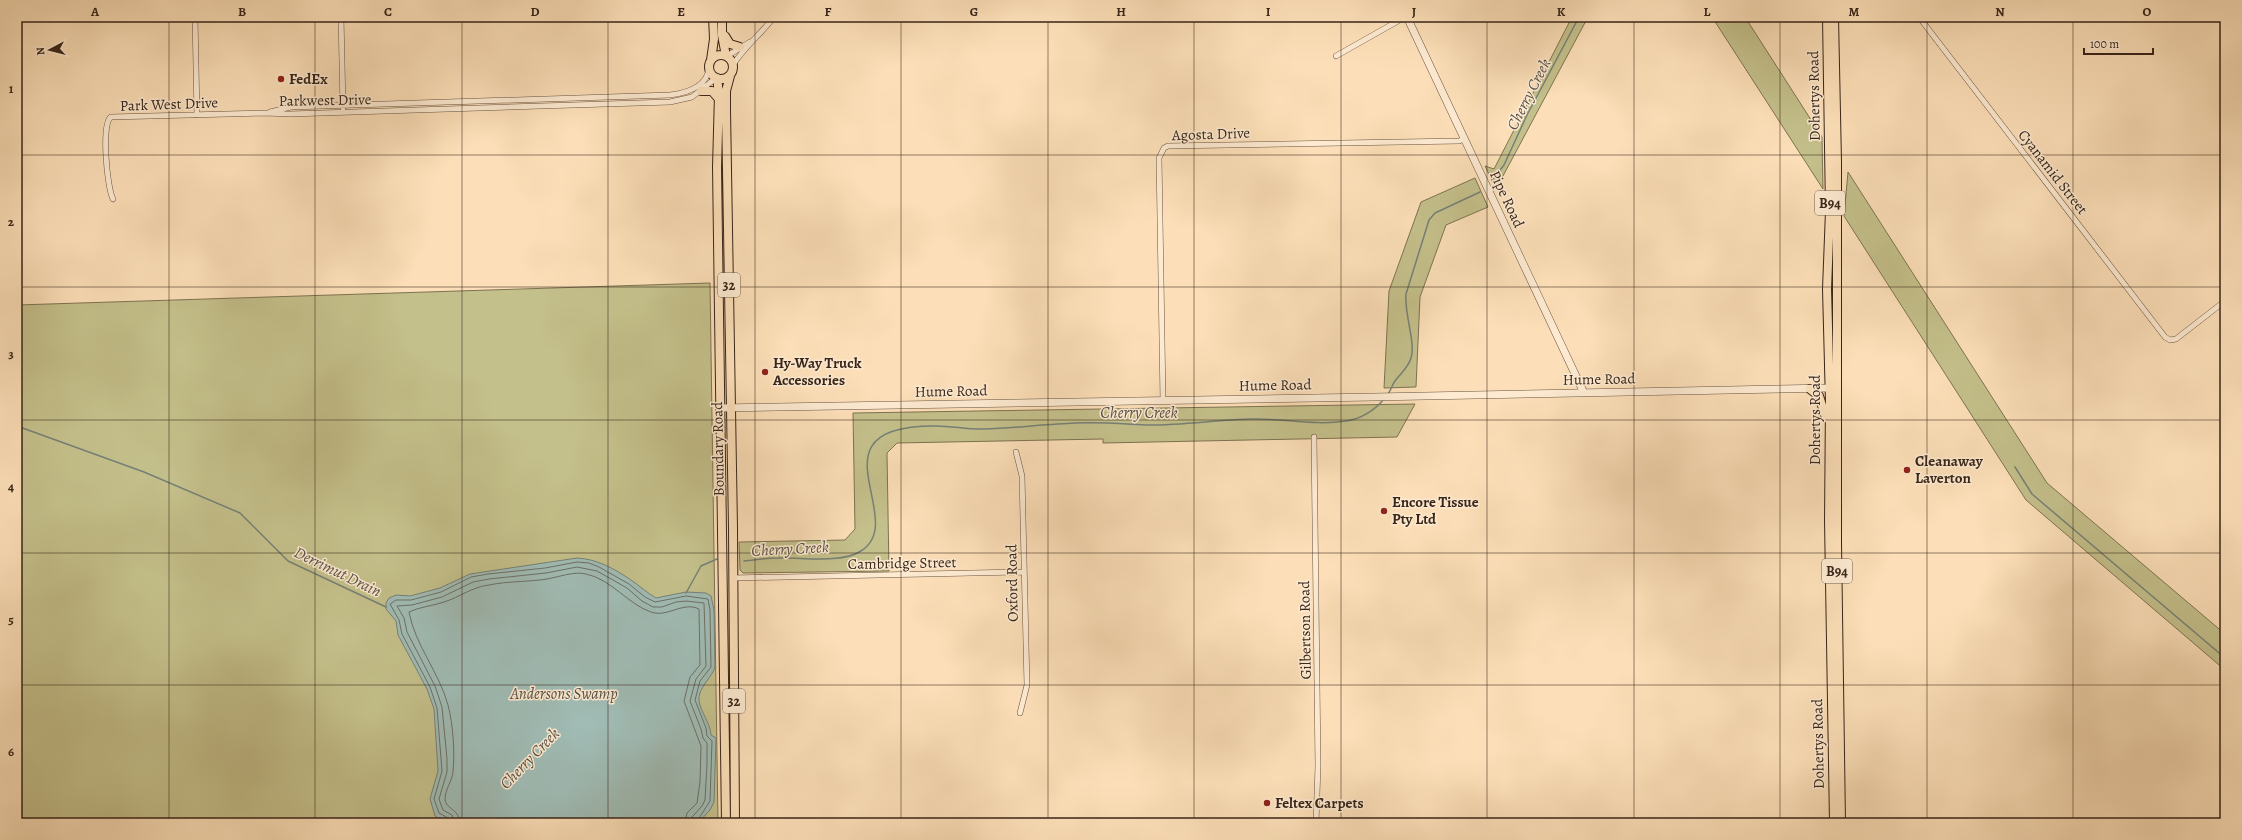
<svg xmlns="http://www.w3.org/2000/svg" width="2242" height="840" viewBox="0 0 2242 840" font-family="Alegreya,serif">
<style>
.green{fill:#c4c08b;stroke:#7e7252}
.water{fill:#a0bcb5;stroke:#768077}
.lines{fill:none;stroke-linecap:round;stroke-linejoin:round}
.shore{stroke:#6c7067;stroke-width:1}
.stream{stroke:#768077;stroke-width:1.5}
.minor-casing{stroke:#695441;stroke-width:6}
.tertiary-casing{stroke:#695441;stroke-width:8}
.primary-casing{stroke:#382519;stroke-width:10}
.minor{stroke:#fdead1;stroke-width:5}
.tertiary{stroke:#fdead1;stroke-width:7}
.primary{stroke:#fcdfb8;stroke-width:8}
.grid{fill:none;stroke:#382519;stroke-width:1;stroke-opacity:0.55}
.poi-dot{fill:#8f2418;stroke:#fdead1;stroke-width:1.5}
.labels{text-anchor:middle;stroke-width:3;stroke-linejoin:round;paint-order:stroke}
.shield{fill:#fdead1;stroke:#736050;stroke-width:1}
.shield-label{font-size:14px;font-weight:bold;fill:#382519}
.poi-label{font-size:15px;font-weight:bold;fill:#382519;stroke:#fdead1;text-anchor:start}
.street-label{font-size:15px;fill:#382519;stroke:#fdead1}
.water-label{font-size:16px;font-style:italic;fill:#575248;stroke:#fdead1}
.neatline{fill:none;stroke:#382519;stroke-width:1.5}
.grid-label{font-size:13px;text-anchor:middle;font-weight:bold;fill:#382519}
</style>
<rect width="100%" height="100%" fill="#fcdfb8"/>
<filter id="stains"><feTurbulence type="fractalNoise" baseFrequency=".005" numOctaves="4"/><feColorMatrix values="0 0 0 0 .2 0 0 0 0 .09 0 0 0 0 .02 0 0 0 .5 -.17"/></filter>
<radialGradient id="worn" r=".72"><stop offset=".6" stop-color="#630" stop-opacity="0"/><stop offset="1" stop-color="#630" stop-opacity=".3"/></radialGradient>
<!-- green -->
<path class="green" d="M1572,17h16l-92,172 -11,-23 9,3z
M1712,17h33l77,120 1,52z
M1848,172l199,311 178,151v36l-199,-170 -182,-284z
M1475,178l13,29 -42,18 -26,72 -4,90 -32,1 5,-97 32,-89z
M710,283l8,540h-701v-518z
M1415,404l-18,33 -294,6v-4l-206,4 -10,10 2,118 -146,2 -3,-3 -1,-28 106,-2 10,-11 -2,-116z"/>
<!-- water -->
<path class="water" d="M577,558c20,1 38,11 54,22 9,6 16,13 25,18l30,-6 20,1 5,3 3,14 1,57c-2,9 -18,22 -16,34 2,12 11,21 12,34l5,3 -2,64 -4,8 -12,13h-251l-12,-7 -5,-17 8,-28 -4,-62 -7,-20 -29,-54 -2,-14 -10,-12v-6l3,-5 7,-3 14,1 30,-8 30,-14z"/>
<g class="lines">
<!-- shore -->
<path class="shore" d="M449,823l-1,-5 -9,-5 -5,-14 8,-28 -5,-63 -7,-21 -28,-53 -3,-14 -9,-16 6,-4h15l30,-8 30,-15 17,-3 57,-6 32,-6 12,1 10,4 30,17 16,13 10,5 31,-6 22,3 2,11 1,57 -11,14 -5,19 11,28 1,8 5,5 -2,60 -14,22
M454,823l-2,-8 -9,-5 -4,-11 8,-27v-13l-5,-52 -7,-21 -28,-54 -3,-14 -7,-12 15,-1 30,-8 31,-15 16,-3 57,-6 31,-6 20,4 30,17 15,13 11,6h9l14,-5 10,-1 18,2 2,63 -10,13 -6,22 11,28 2,9 4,5v21l-2,36 -3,6 -10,11 -1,6
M460,823c0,-14 -15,-14 -15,-24 0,-9 7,-18 8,-27 2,-20 0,-48 -5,-67 -9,-33 -33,-60 -39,-93 10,-5 23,-6 35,-10 16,-5 28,-15 45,-17 19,-4 39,-3 58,-6 12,-2 27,-8 39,-5 25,5 43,31 65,38 16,6 32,-11 48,-3l1,56 -10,12 -6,24 17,45 -1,36 -3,21 -10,10 -2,10"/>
<!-- stream -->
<path class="stream" d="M1493,179l11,-14 23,-50 52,-98
M1388,394c3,-4 4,-9 7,-13 6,-8 13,-13 16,-23 5,-14 -7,-45 -5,-64l23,-74 6,-7 45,-21
M17,426l127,46 96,41 48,48 98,46
M2015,467l17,27 193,164
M744,561c11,-1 23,-3 34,-3 23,-1 63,6 83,-7 50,-31 -56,-126 75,-125 17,0 33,4 49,3 31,-1 61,-5 91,-6 24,-1 49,1 73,2 34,0 68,-5 102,-6 31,-1 63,7 95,2 15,-2 29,-11 38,-22
M686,593l15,-27 16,-7"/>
<defs>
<path id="minor" d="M195,17l2,98
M341,17l2,91
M1919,17l246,320 5,3 6,-1 49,-38
M727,56l23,-14
M1336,56l69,-39
M733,65c11,-18 28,-31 41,-48
M270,112l21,-5 379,-12c16,-2 37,-8 39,-27
M113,199c-6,-11 -12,-76 -2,-82l154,-4 25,1 380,-12 22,-5 24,-19
M1163,400l-4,-242 5,-10 4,-2 291,-5 5,-2
M1314,437l4,329 -2,57
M1016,452l6,24 5,209 -7,28
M733,578l290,-6"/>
<path id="tertiary" d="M1407,17l177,376
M720,408l654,-11c152,-4 304,-5 456,-9"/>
<path id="primary" d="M722,17v18l4,21
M1827,17l3,194 -3,78 3,114 -1,117 5,303
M1834,17l3,145v381l4,280
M725,36l5,8 10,3
M709 67a12 12 0 1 1 24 0a12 12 0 1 1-24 0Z
M711,60l3,-21 -1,-22
M730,76l-4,15v19l7,418 2,295
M717,78l2,16 -2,73 9,656
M701,91h11l7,8
M1810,389l9,7 7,22"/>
</defs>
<!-- minor casing -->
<use href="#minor" class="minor-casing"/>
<!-- tertiary casing -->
<use href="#tertiary" class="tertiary-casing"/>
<!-- primary casing -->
<use href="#primary" class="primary-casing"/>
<!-- minor -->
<use href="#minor" class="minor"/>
<!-- tertiary -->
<use href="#tertiary" class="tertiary"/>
<!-- primary -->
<use href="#primary" class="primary"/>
</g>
<!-- grid -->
<path class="grid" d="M169,17v806M315,17v806M462,17v806M608,17v806M755,17v806M901,17v806M1048,17v806M1194,17v806M1341,17v806M1487,17v806M1634,17v806M1780,17v806M1927,17v806M2073,17v806M17,155h2208M17,287h2208M17,420h2208M17,553h2208M17,685h2208"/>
<!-- markers -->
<g class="poi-dot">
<circle cx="281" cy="79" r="4"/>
<circle cx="765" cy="372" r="4"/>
<circle cx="1907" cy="470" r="4"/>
<circle cx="1384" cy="511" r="4"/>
<circle cx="1267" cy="803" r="4"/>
</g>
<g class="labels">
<!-- shield labels -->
<g class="shield">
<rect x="1815" y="191" width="30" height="24" rx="3"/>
<rect x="718" y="273" width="22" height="24" rx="3"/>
<rect x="1822" y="559" width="30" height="24" rx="3"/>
<rect x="723" y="689" width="22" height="24" rx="3"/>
</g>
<g class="shield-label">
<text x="1830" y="208">B94</text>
<text x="729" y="290">32</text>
<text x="1837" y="576">B94</text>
<text x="734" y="706">32</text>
</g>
<!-- poi labels -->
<g class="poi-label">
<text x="289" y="84">FedEx</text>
<text x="773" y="368">Hy-Way Truck<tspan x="773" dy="17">Accessories</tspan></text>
<text x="1915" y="466">Cleanaway<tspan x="1915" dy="17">Laverton</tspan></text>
<text x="1392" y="507">Encore Tissue<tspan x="1392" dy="17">Pty Ltd</tspan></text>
<text x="1275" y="808">Feltex Carpets</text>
</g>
<!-- street labels -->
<g class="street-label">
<text transform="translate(1814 96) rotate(-91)" y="5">Dohertys Road</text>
<text transform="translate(325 100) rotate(-1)" y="5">Parkwest Drive</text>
<text transform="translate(169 104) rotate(-2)" y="5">Park West Drive</text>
<text transform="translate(1211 134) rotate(-2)" y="5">Agosta Drive</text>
<text transform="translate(2053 172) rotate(52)" y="5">Cyanamid Street</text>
<text transform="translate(1507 199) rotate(65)" y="5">Pipe Road</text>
<text transform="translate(1599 379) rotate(-1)" y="5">Hume Road</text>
<text transform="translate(1275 385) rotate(-1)" y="5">Hume Road</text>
<text transform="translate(951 391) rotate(-1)" y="5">Hume Road</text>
<text transform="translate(1815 420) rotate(-90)" y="5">Dohertys Road</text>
<text transform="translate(718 449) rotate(-91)" y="5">Boundary Road</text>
<text transform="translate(902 563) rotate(-1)" y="5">Cambridge Street</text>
<text transform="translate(1012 583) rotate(-91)" y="5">Oxford Road</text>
<text transform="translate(1305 630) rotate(-91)" y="5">Gilbertson Road</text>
<text transform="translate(1818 744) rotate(-91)" y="5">Dohertys Road</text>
</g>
<!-- water labels -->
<g class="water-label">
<text transform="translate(1528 94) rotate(-63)" y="6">Cherry Creek</text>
<text x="1139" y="418">Cherry Creek</text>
<text transform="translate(790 548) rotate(-3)" y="6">Cherry Creek</text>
<text transform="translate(338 571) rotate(26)" y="6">Derrimut Drain</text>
<text x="564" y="699">Andersons Swamp</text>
<text transform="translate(529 758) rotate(-46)" y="6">Cherry Creek</text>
</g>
</g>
<!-- margin -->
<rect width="2242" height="840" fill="none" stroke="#fcdfb8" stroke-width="44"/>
<!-- north arrow -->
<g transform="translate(50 50) rotate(263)" stroke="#fdead1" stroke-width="3" paint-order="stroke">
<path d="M0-3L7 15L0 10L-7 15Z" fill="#382519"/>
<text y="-6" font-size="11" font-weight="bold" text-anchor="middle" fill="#382519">N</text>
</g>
<!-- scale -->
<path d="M2084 48v6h69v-6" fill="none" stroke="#382519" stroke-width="2"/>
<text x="2090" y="48" font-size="12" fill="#382519" stroke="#fdead1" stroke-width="3" paint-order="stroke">100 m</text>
<rect x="22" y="22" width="2198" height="796" class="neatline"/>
<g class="grid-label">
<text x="95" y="16">A</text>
<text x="242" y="16">B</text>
<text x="388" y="16">C</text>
<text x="535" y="16">D</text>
<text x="681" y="16">E</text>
<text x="828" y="16">F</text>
<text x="974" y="16">G</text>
<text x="1121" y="16">H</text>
<text x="1268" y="16">I</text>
<text x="1414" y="16">J</text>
<text x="1561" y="16">K</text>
<text x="1707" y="16">L</text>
<text x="1854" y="16">M</text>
<text x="2000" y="16">N</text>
<text x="2147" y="16">O</text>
<text x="11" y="93">1</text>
<text x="11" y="226">2</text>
<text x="11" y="358">3</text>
<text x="11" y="491">4</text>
<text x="11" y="624">5</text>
<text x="11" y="756">6</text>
</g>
<rect width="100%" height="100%" filter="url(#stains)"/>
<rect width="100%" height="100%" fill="url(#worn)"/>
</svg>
